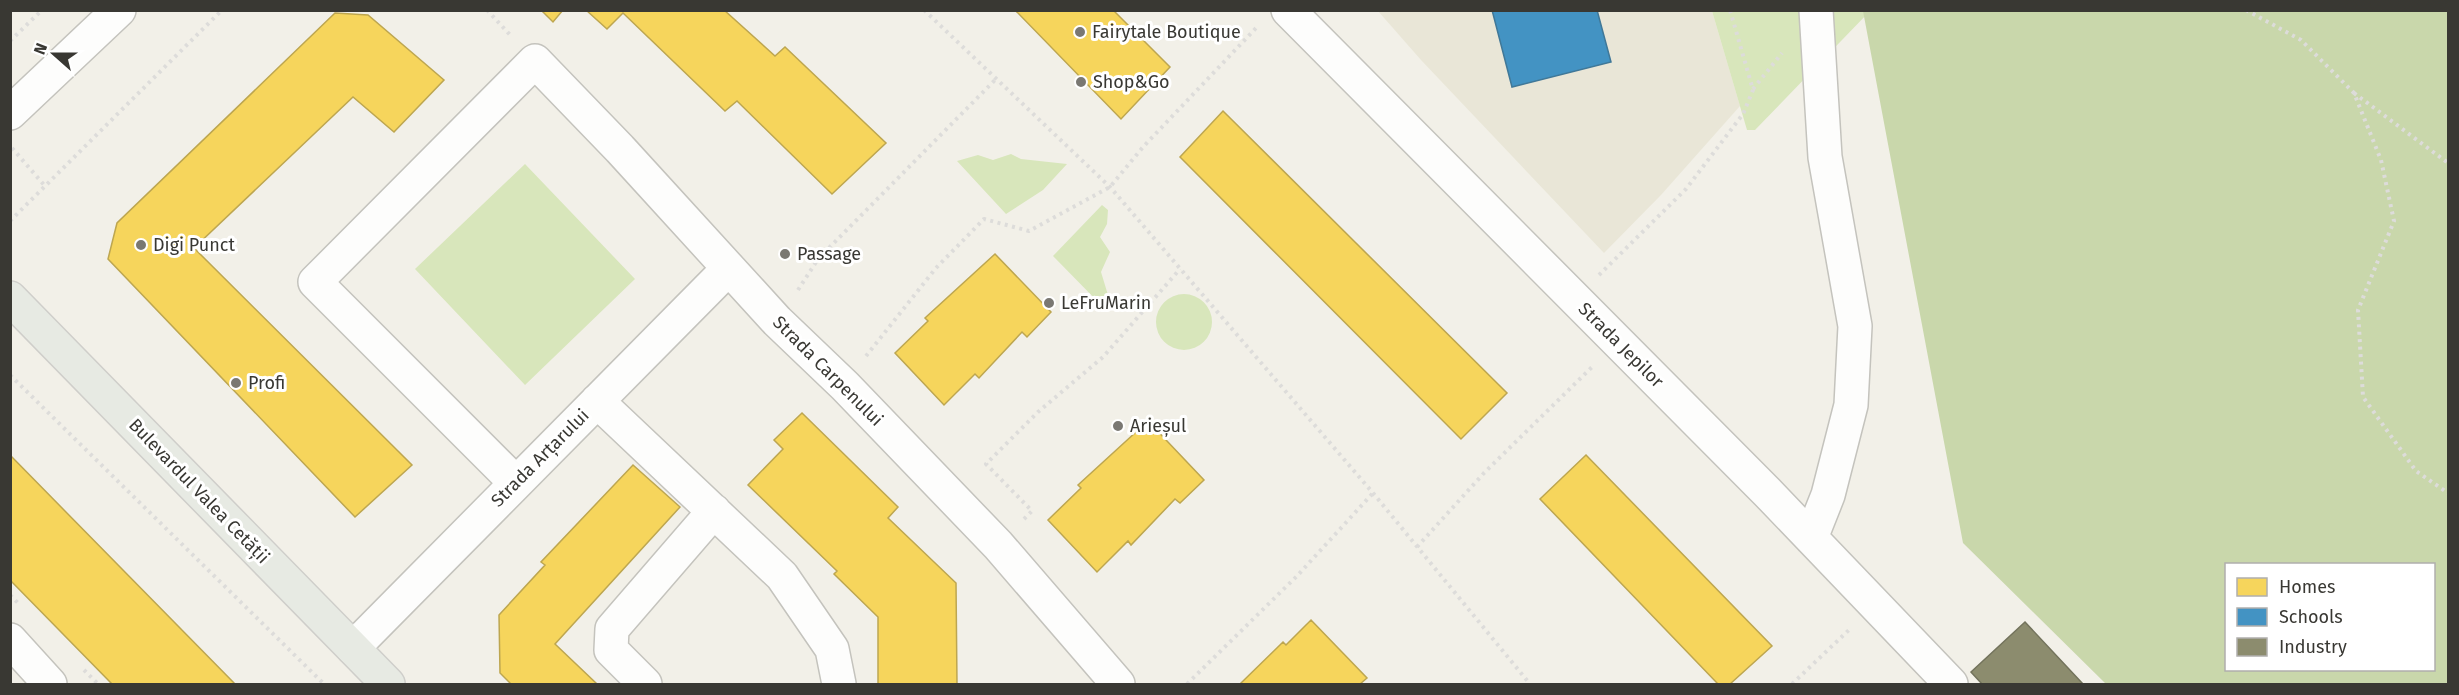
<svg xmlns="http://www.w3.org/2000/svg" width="2459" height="695" viewBox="0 0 2459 695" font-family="'Fira Sans',sans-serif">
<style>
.built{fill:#e9e6d7}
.green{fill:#d8e6bb}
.forest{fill:#c9d7ab;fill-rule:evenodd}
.homes{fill:#f6d55c;stroke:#bda650;stroke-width:1.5}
.schools{fill:#4393c3;stroke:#407898;stroke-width:1.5}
.industry{fill:#8c8c6e;stroke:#73735c;stroke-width:1.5}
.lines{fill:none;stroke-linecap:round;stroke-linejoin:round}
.minor-casing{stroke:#c4c3bd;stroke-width:36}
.major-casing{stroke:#cfceca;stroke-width:36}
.path{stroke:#dddcda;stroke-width:4;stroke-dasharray:3 4.5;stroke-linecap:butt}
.minor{stroke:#fdfdfc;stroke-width:33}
.major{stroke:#e7eae3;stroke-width:33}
.poi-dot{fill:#7a7872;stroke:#fff;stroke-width:2}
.labels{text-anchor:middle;stroke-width:6;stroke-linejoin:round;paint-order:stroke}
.poi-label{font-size:18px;fill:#393833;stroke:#fff;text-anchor:start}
.street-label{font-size:18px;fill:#393833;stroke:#fff}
</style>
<rect width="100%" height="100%" fill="#f2f0e8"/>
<!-- built -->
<path class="built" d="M1378,11h334l28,95 -79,89 -57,58 -183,-193z"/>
<!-- green -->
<path class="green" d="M1712,11h158l-115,119h-8z
M1011,154l10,5 46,5 -24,26 -37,24 -49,-53 21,-6 15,5z
M525,164l110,115 -110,106 -110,-116z
M1102,205l6,5 -1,14 -7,13 10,15 -9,20 7,23 -6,11 -49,-50z
M1156 322a28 28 0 1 1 56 0a28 28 0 1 1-56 0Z"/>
<!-- forest -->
<path class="forest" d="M1863,11h585v673h-342l-143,-141zM2226,564h208v106h-208z"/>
<!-- homes -->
<path class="homes" d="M541,10h22l-10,12z
M586,10h138l51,46 10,-9 101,96 -54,51 -95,-93 -12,10 -102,-98 -16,16z
M1015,10h98l57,57 -49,52z
M335,13l33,2 76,65 -50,52 -41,-35 -159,151 218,217 -57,52 -247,-258 9,-36z
M1223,111l284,282 -46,46 -281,-282z
M995,254l56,58 -24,25 -5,-5 -43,46 -4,-4 -31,31 -49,-52 33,-32 -3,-3z
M802,413l96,94 -10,11 68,65 1,101h-79v-67l-44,-43 3,-3 -89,-86 35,-36 -9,-9z
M1148,421l56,59 -24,23 -5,-4 -44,46 -3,-4 -31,31 -49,-52 33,-32 -3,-3z
M10,455l53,54 172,175h-123l-102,-104z
M1586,455l186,191 -42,38h-12l-178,-185z
M633,465l47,42 -125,137 42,40h-86l-11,-11 -1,-58 46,-50 -4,-3z
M1311,620l56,58 -7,6h-120l43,-42 3,3z"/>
<!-- schools -->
<path class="schools" d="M1492,10h105l14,52 -99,25z"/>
<!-- industry -->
<path class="industry" d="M2025,622l58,62h-101l-11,-12z"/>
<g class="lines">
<defs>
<path id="minor" d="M1288,10l479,482 184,192
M10,113l109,-103
M597,401l185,175 50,73 7,35
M515,482l-200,-200 220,-221 85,88 157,172 68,65 153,159 120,139
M1811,538l17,-43 23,-90 4,-79 -30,-169 -9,-147
M10,640l40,44
M353,648l375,-379
M645,684l-34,-34 1,-21 102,-118"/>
<path id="major" d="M10,298l378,386"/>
</defs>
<!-- minor casing -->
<use href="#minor" class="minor-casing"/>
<!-- major casing -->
<use href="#major" class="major-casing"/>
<!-- path -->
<path class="path" d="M487,10l25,27
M924,10l186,177 263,306 157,191
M2246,10l55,30 53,53 27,67 13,61 -36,89 5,87 53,74 32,22
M10,41l32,-31
M1753,89l29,-36
M2354,93l94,70
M12,148l33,38
M10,221l212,-211
M1599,275l87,-86 57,-75 10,-24 -23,-80
M798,290l20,-31 178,-180
M866,356l70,-88 48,-49 45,12 81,-44 33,-40 115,-121
M10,375l314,309
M1024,519l8,-8 -46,-47 52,-52 65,-55 77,-88
M1417,547l67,-74 108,-106
M10,595l10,10
M84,670l14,14
M1187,684l110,-108 76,-83
M1792,684l58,-55"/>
<!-- minor -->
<use href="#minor" class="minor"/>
<!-- major -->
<use href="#major" class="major"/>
</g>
<!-- markers -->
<g class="poi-dot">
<circle cx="1080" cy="32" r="6"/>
<circle cx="1081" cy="82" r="6"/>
<circle cx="141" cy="245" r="6"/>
<circle cx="785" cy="254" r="6"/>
<circle cx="1049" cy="303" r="6"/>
<circle cx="236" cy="383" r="6"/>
<circle cx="1118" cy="426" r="6"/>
</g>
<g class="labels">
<!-- poi labels -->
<g class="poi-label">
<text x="1092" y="38">Fairytale Boutique</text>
<text x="1093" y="88">Shop&amp;Go</text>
<text x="153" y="251">Digi Punct</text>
<text x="797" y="260">Passage</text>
<text x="1061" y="309">LeFruMarin</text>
<text x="248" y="389">Profi</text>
<text x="1130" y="432">Arieșul</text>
</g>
<!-- street labels -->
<g class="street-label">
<text transform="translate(1621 345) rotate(45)" y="6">Strada Jepilor</text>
<text transform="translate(828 371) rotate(45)" y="6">Strada Carpenului</text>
<text transform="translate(540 458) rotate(-45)" y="6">Strada Arțarului</text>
<text transform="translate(199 491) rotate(46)" y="6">Bulevardul Valea Cetății</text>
</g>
</g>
<!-- border -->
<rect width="2459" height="695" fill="none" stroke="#393833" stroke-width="24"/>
<!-- legend -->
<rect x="2225" y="563" width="210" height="108" fill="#ffffff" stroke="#b0afad" stroke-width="1.5"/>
<rect x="2237" y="578" width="30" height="18" fill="#f6d55c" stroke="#b0afad" stroke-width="1.5"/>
<text x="2279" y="593" font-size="18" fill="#393833">Homes</text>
<rect x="2237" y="608" width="30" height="18" fill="#4393c3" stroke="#b0afad" stroke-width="1.5"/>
<text x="2279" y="623" font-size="18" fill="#393833">Schools</text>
<rect x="2237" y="638" width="30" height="18" fill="#8c8c6e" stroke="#b0afad" stroke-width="1.5"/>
<text x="2279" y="653" font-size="18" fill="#393833">Industry</text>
<!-- north arrow -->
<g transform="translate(54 54) rotate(291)" stroke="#ffffff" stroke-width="4.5" paint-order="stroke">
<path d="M0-4.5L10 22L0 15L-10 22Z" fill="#393833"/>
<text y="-9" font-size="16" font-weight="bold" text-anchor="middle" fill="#393833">N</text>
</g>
</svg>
